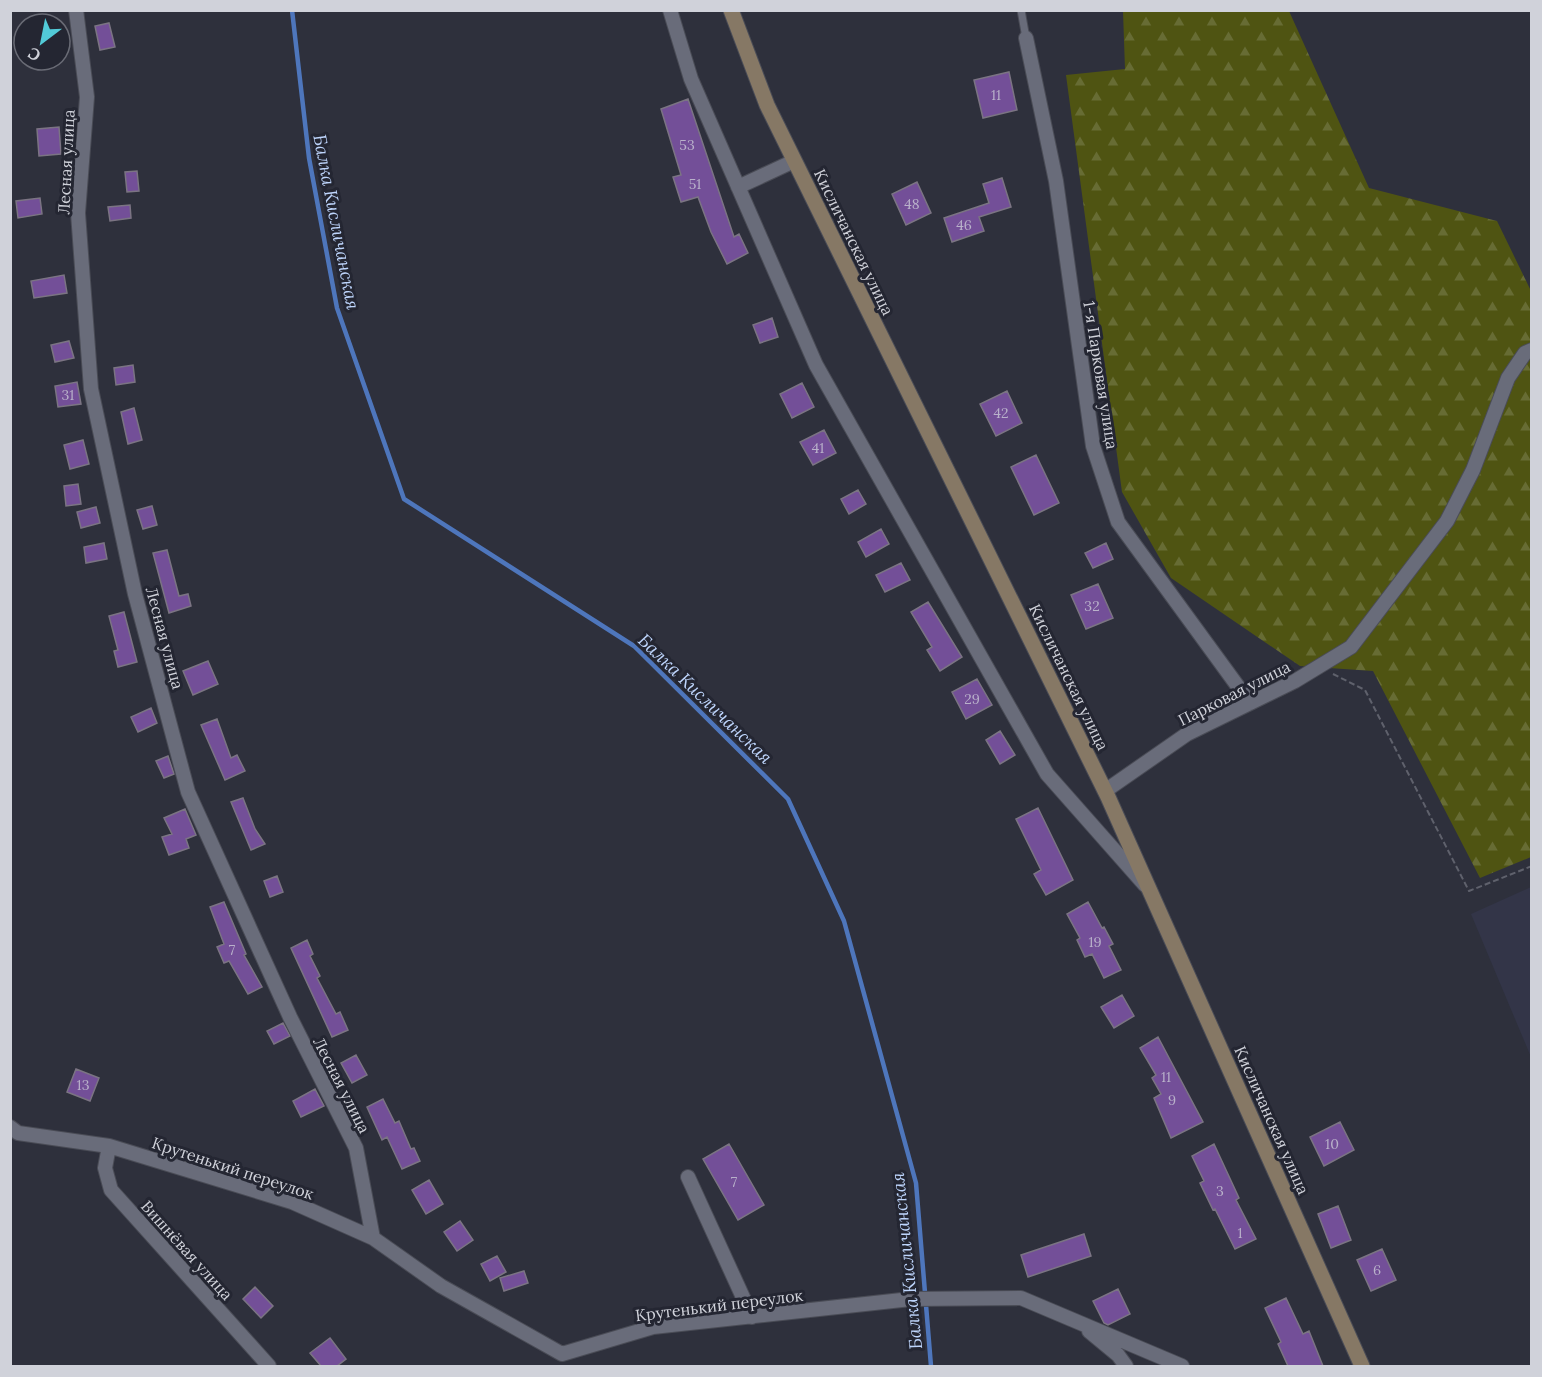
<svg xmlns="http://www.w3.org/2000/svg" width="1542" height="1377" viewBox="0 0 1542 1377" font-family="Lora,serif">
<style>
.built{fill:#333548}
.forest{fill:url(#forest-firs)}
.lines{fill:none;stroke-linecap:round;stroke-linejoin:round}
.stream{stroke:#4e76bc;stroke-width:4.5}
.building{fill:#734f98;stroke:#7b7483;stroke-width:1.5}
.lane-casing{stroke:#4a4c56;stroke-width:9}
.street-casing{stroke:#4a4c56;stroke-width:16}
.secondary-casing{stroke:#4a4c56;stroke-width:17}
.path{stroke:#5f616c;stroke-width:2;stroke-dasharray:6 3;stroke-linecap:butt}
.lane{stroke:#696c7a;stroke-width:7}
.street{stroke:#696c7a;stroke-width:14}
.secondary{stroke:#867865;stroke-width:15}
.labels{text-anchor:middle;stroke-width:6;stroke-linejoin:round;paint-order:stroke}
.number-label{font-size:14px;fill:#b9b1ca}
.street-label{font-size:16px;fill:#d0d2da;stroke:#242632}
.water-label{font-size:18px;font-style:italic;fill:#bed5fc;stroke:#242632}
</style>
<defs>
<pattern id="forest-firs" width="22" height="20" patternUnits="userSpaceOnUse" patternTransform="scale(1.5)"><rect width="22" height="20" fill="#4f5412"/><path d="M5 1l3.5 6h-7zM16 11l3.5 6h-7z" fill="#676c34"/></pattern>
</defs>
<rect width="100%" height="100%" fill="#2e303c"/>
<!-- built -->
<path class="built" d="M1531,887v170l-60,-143z"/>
<!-- forest -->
<path class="forest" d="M1123,11h166l80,177 128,33 34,70v566l-51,21 -107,-207 -73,-5 -129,-88 -49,-86 -56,-417 59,-6z"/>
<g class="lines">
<!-- stream -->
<path class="stream" d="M292,10l17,148 28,150 67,191 230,147 154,153 56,122 72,262 15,183"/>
</g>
<!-- building -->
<path class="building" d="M109,23l6,24 -15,3 -5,-24z
M1009,72l8,38 -34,8 -9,-38z
M688,99l46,138 5,-3 9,19 -21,11 -16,-32 -13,-35 -17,5 -8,-25 8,-2 -20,-66z
M59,127l2,27 -22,2 -2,-27z
M137,171l2,20 -12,1 -2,-20z
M1002,178l9,29 -32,10 5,14 -32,11 -8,-24 45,-15 -6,-19z
M917,182l14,31 -25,12 -14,-31z
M40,198l2,16 -24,4 -2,-17z
M130,205l1,13 -21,3 -2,-14z
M64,275l3,18 -33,5 -3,-17z
M772,318l6,19 -18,6 -7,-18z
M69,341l5,17 -19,4 -4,-17z
M133,365l2,17 -19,3 -2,-17z
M77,382l4,22 -23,3 -3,-21z
M802,383l12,24 -22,11 -12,-24z
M1007,391l15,32 -26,13 -16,-32z
M134,408l8,32 -14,4 -7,-32z
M824,430l12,23 -23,12 -13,-23z
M83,440l6,24 -19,5 -6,-24z
M1036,455l23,48 -25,12 -23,-48z
M78,484l3,20 -15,2 -2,-20z
M858,490l8,14 -17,10 -8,-15z
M152,506l5,19 -14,4 -6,-19z
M96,507l4,16 -19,5 -4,-16z
M881,529l8,15 -23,13 -8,-15z
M104,543l3,16 -21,4 -2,-16z
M1106,543l7,16 -20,9 -8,-15z
M167,550l12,46 9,-2 3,12 -22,7 -16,-60z
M901,563l9,17 -25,12 -9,-17z
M1098,584l15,34 -27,11 -15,-34z
M928,602l34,55 -22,14 -13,-21 5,-3 -21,-35z
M124,612l13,50 -19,5 -4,-16 4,-1 -9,-34z
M208,661l10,23 -25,11 -10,-24z
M977,679l15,26 -26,14 -14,-27z
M151,708l6,15 -19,9 -7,-15z
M217,719l14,39 6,-3 8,16 -20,9 -24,-55z
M1000,731l15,24 -15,9 -14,-24z
M168,756l6,18 -10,4 -8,-17z
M243,798l12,31 10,15 -14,6 -20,-48z
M1038,808l35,72 -27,15 -12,-21 7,-4 -25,-51z
M185,809l11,26 -10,4 3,9 -20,7 -7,-18 10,-3 -8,-16z
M277,876l6,16 -13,5 -6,-16z
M224,902l22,52 -2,1 18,32 -14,7 -19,-33 -5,2 -7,-16 7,-3 -14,-37z
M1088,902l14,26 2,-1 9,17 -4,2 12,24 -17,8 -12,-24 -7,3 -8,-17 3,-2 -13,-24z
M307,940l6,14 -3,2 10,20 -3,2 19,36 4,-2 8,18 -16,7 -41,-89z
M1122,995l12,21 -20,12 -13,-21z
M283,1023l7,13 -16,8 -7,-13z
M1158,1037l45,85 -32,16 -17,-40 7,-4 -9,-16 4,-3 -16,-27z
M356,1055l11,20 -15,8 -11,-20z
M76,1069l23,9 -9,23 -23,-9z
M315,1089l9,17 -23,11 -8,-16z
M383,1099l12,24 4,-2 12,28 3,-1 6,13 -18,8 -15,-32 -5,3 -15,-33z
M1340,1122l14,28 -30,16 -14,-29z
M729,1144l35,61 -26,15 -35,-61z
M1214,1144l25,54 -3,2 20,39 -21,10 -20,-40 -2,1 -13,-27 4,-2 -12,-25z
M429,1180l14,24 -17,10 -14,-24z
M1338,1206l13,34 -20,8 -13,-34z
M460,1221l13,19 -16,11 -13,-19z
M1084,1234l7,22 -63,21 -7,-22z
M1382,1249l14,31 -25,11 -14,-31z
M497,1256l9,16 -16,9 -9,-17z
M524,1271l4,12 -24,8 -4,-13z
M255,1287l18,19 -12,12 -18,-19z
M1118,1289l12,25 -22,11 -4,-2 -11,-22z
M1286,1298l17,36 6,-3 14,35h-35l-10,-22 3,-2 -16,-34z
M330,1338l16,21 -9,7h-16l-11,-13z"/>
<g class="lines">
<defs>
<path id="lane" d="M1021,10l5,28"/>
<path id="street" d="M76,10l11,87 -9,116 13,176 44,205 53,198 102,225 66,131 17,90
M670,10l21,69 125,286 231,409 98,111
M1026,38l30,143 37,265 25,76 132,181
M738,187l56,-26
M1105,791l82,-57 108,-53 56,-34 96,-126 26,-51 35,-92 17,-25 7,-3
M10,1127l8,6 91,13 183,56 81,36 68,48 121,68 91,-27 258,-28 110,-1 161,68
M109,1146l-4,22 6,22 158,176
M688,1177l64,140
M1089,1331l29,24 8,11"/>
<path id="secondary" d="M731,10l36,95 341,692 254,569"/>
</defs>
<!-- lane casing -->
<use href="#lane" class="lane-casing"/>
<!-- street casing -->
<use href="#street" class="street-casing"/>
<!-- secondary casing -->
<use href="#secondary" class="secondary-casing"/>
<!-- path -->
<path class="path" d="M1333,674l32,16 104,201 63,-25"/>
<!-- lane -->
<use href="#lane" class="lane"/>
<!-- street -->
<use href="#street" class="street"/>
<!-- secondary -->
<use href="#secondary" class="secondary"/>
</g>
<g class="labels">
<!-- number labels -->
<g class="number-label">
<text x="996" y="100">11</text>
<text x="687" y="150">53</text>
<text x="695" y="189">51</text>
<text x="912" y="209">48</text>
<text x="964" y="230">46</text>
<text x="68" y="400">31</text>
<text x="1001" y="418">42</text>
<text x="818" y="453">41</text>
<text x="1092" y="611">32</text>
<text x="972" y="704">29</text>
<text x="1095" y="947">19</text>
<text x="232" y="955">7</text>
<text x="1166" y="1082">11</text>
<text x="83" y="1090">13</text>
<text x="1172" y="1105">9</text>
<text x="1332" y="1149">10</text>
<text x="734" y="1187">7</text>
<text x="1220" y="1196">3</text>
<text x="1240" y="1238">1</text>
<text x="1377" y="1275">6</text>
</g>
<!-- street labels -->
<g class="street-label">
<text transform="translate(66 162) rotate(-87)" y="6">Лесная улица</text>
<text transform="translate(854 242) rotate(64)" y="6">Кисличанская улица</text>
<text transform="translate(1101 375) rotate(81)" y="6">1-я Парковая улица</text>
<text transform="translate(165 638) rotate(75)" y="6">Лесная улица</text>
<text transform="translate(1069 677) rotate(64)" y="6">Кисличанская улица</text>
<text transform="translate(1234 693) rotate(-27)" y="6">Парковая улица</text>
<text transform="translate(342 1085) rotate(63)" y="6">Лесная улица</text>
<text transform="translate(1272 1120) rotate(66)" y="6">Кисличанская улица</text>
<text transform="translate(233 1168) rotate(18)" y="6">Крутенький переулок</text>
<text transform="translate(187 1250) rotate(48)" y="6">Вишнёвая улица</text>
<text transform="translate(719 1305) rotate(-7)" y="6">Крутенький переулок</text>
</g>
<!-- water labels -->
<g class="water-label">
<text transform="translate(336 222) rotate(79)" y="6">Балка Кисличанская</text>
<text transform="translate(705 699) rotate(44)" y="6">Балка Кисличанская</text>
<text transform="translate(907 1261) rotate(-96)" y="6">Балка Кисличанская</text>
</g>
</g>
<!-- border -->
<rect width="1542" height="1377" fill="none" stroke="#d0d2da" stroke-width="24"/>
<!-- north arrow -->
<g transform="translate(42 42) rotate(212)"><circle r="28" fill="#242632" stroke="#696b75" stroke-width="1.5"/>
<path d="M0-4.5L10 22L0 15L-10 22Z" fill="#52cbd8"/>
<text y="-9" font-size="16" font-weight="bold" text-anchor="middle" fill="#d0d2da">С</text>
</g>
</svg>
